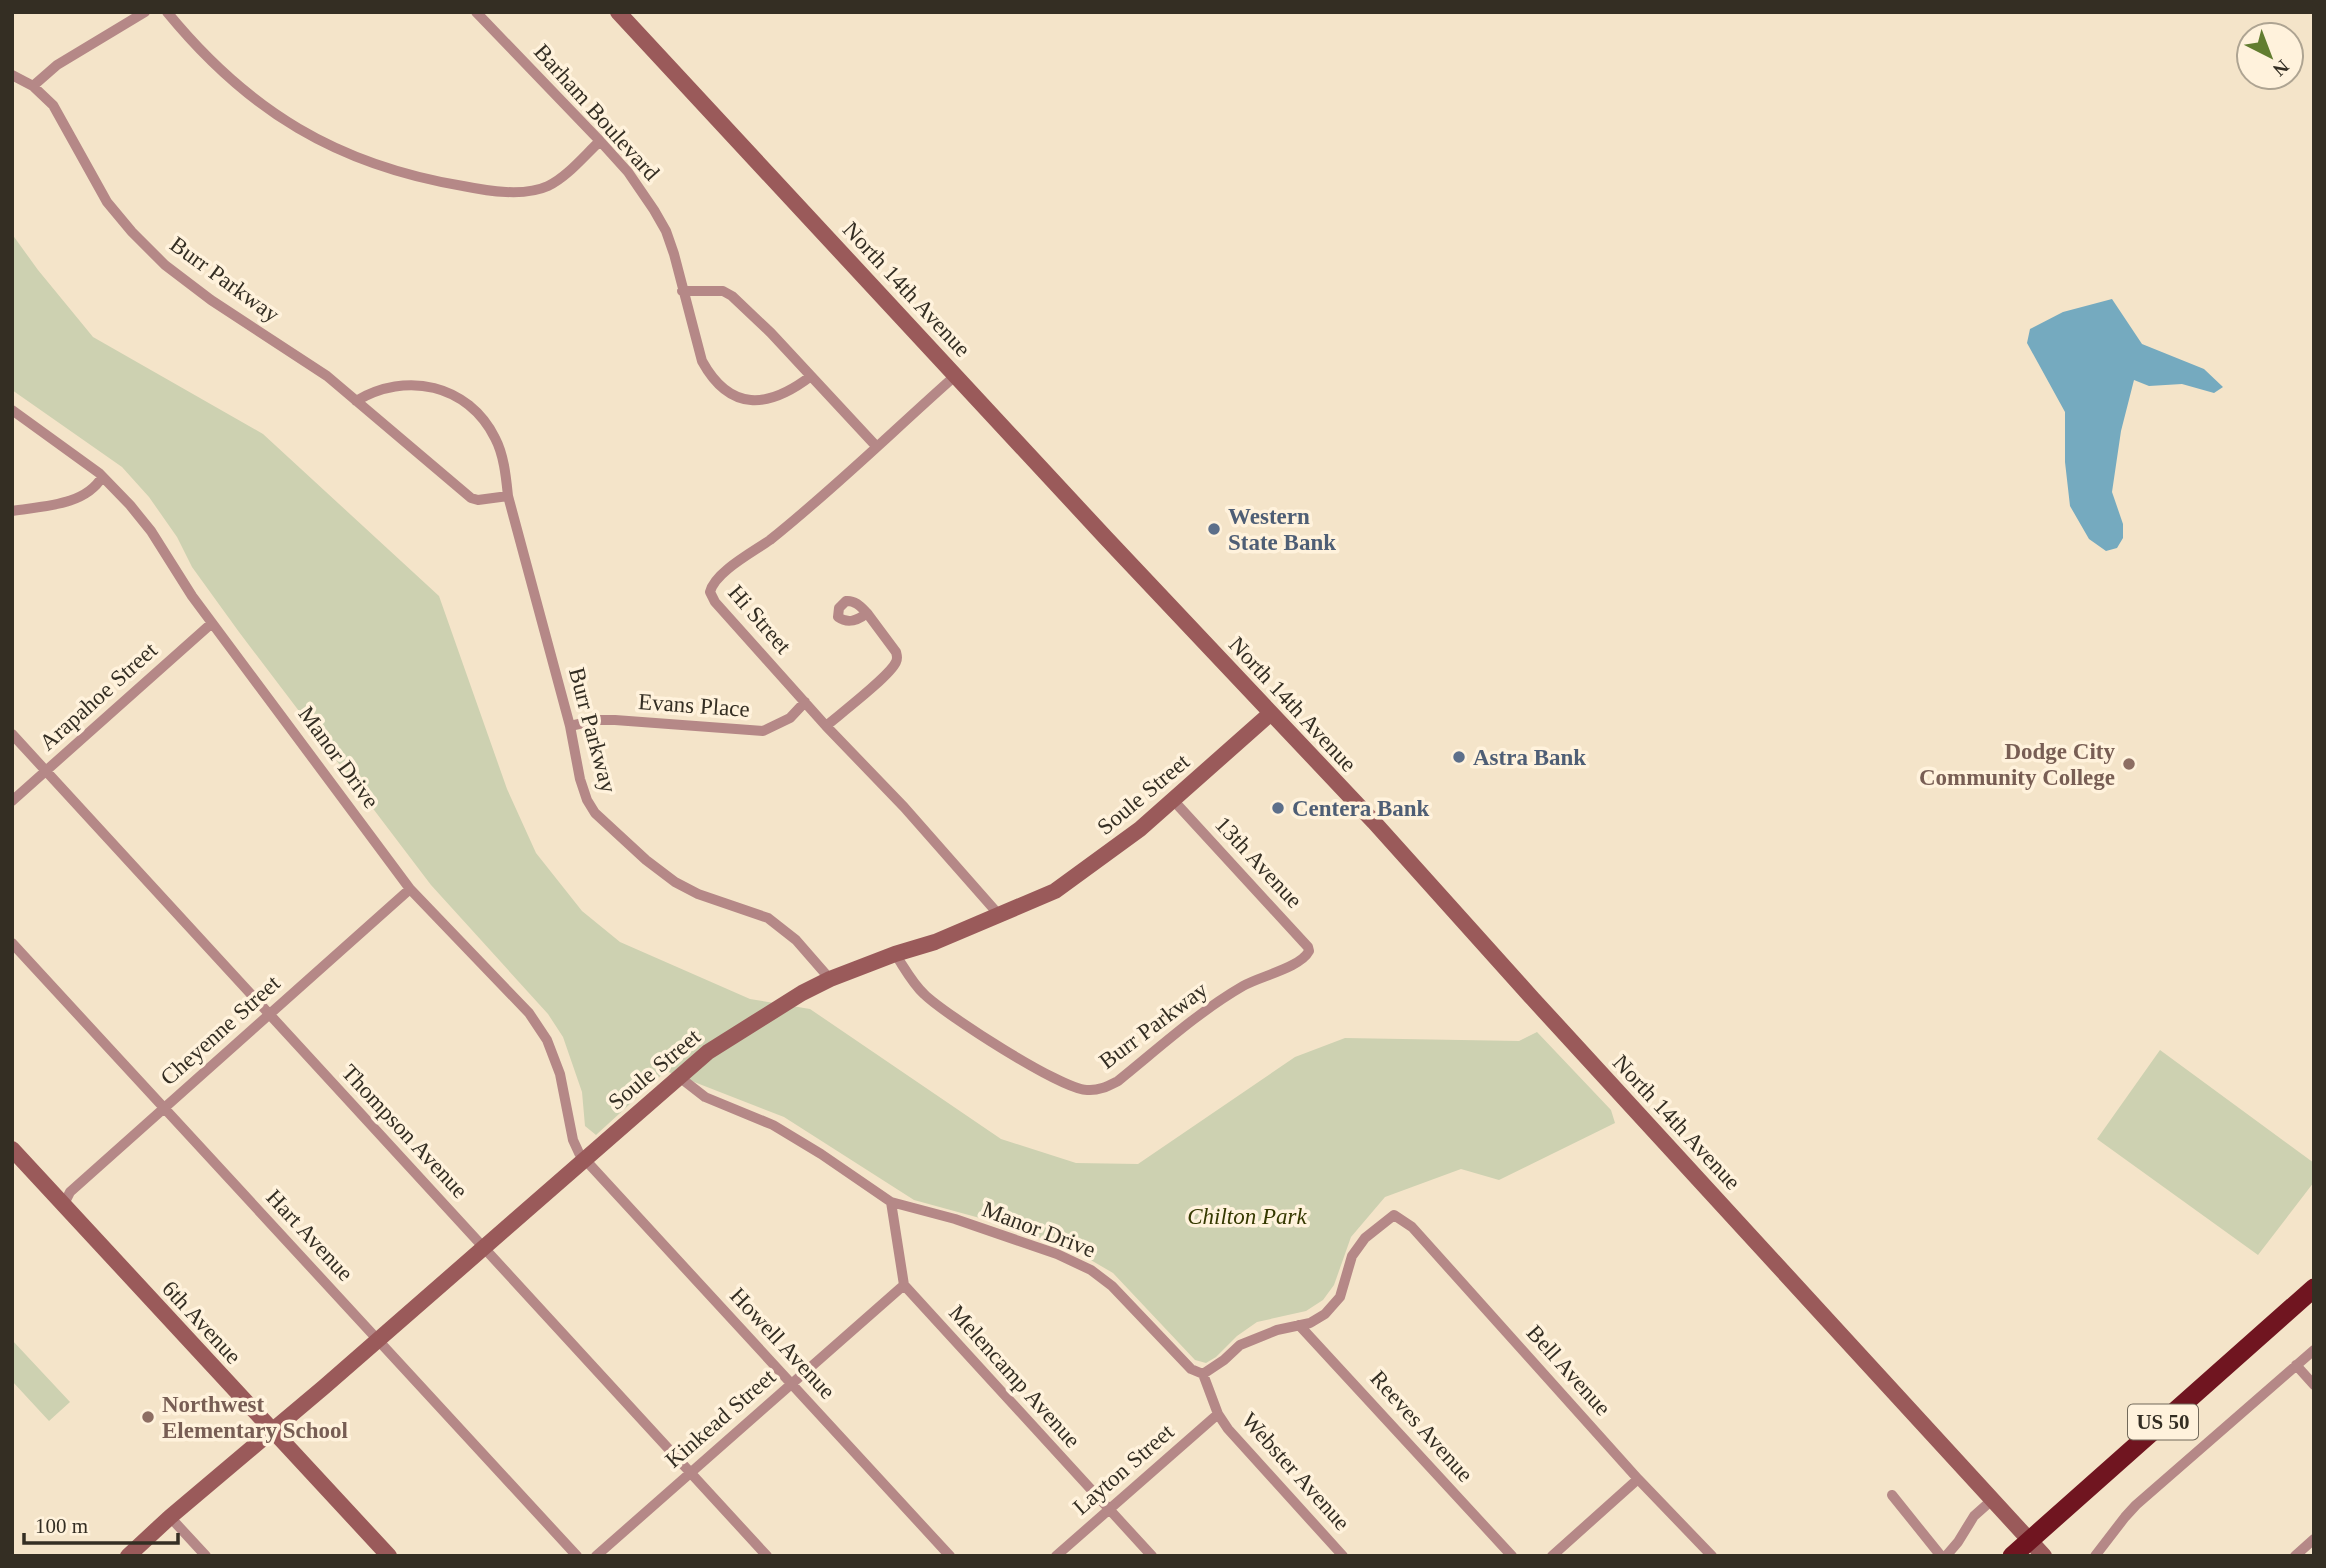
<svg xmlns="http://www.w3.org/2000/svg" width="2326" height="1568" viewBox="0 0 2326 1568" font-family="Georgia,serif">
<style>
.green{fill:#cdd1b1}
.water{fill:#75aabf}
.lines{fill:none;stroke-linecap:round;stroke-linejoin:round}
.street{stroke:#b58887;stroke-width:10}
.secondary{stroke:#9a5a5a;stroke-width:16}
.highway{stroke:#701520;stroke-width:19}
.service-dot{fill:#5c6f8a;stroke:#fff2dc;stroke-width:2.5}
.education-dot{fill:#8d6e63;stroke:#fff2dc;stroke-width:2.5}
.labels{text-anchor:middle;stroke-width:7;stroke-linejoin:round;paint-order:stroke}
.shield{fill:#fff2dc;stroke:#71695a;stroke-width:2}
.shield-label{font-size:21px;font-weight:bold;fill:#342e23}
.street-label{font-size:23px;fill:#342e23;stroke:#fff2dc}
.service-label{font-size:23px;font-weight:bold;fill:#4e5e75;stroke:#fff2dc;text-anchor:start}
.education-label{font-size:23px;font-weight:bold;fill:#785e54;stroke:#fff2dc;text-anchor:end}
.park-label{font-size:23px;font-style:italic;fill:#353900;stroke:#fff2dc}
</style>
<rect width="100%" height="100%" fill="#f4e4c9"/>
<!-- green -->
<path class="green" d="M12,234l26,36 55,67 170,97 176,162 68,193 29,64 46,58 38,31 130,57 60,10 191,130 75,24 62,1 157,-107 50,-19 174,3 18,-9 74,78 4,13 -116,57 -38,-11 -76,28 -34,40 -17,48 -11,15 -17,11 -49,11 -20,14 -21,21 -10,6 -11,-3 -82,-87 -36,-21 -68,-26 -95,-26 -130,-83 -118,-46 -70,64 -11,-9 -3,-34 -19,-55 -15,-23 -117,-129 -192,-253 -47,-65 -15,-30 -28,-40 -27,-30 -110,-77z
M2160,1050l154,113v19l-56,73 -161,-116z
M12,1340l58,62 -21,19 -37,-40z"/>
<!-- water -->
<path class="water" d="M2112,299l30,45 62,25 19,18 -9,6 -32,-9 -33,2 -15,-6 -13,51 -9,61 11,32v14l-6,10 -11,3 -17,-12 -19,-33 -5,-44v-50l-38,-69 3,-14 33,-17z"/>
<g class="lines">
<!-- street -->
<path class="street" d="M167,12c81,99 170,153 296,174 25,5 61,11 85,0 19,-9 36,-30 52,-45
M476,12l124,129 28,31 26,38 12,21 8,23 28,107c28,51 66,48 109,15
M12,75l21,11 20,19 54,97 25,30 33,33 46,35 116,76 144,122 7,2 30,-4
M33,86l24,-21 88,-53
M682,291h41l9,5 39,37 105,113
M955,376c-61,54 -121,113 -185,164 -17,12 -55,32 -60,52l5,10 111,124 78,81 96,109
M356,401c50,-30 112,-17 139,37 9,17 11,39 13,58l62,230 10,53 7,21 8,13 51,47 29,22 23,12 70,24 28,22 34,39
M12,410l87,63 31,32 21,26 41,65 218,293 119,124 18,27 13,34 13,66 6,13 371,403
M12,511c30,-5 73,-5 90,-34
M846,601c9,-1 15,6 21,12 -10,8 -19,11 -29,4l1,-9z
M570,726l27,-6h18l148,11 27,-13 15,-16
M826,726c14,-12 64,-50 70,-64 2,-4 1,-6 0,-10l-29,-39
M12,734l755,822
M12,801l200,-178
M12,943l565,613
M895,954c9,13 17,29 29,40 20,20 138,96 163,96 12,1 21,-4 31,-9 41,-33 80,-69 125,-95 17,-10 57,-18 66,-35l-1,-4 -135,-147
M678,1076l27,21 68,28 48,29 70,48 64,17 102,35 34,16 21,16 79,83 12,5 21,-14 16,-15 37,-15 33,-7 15,-9 15,-17 12,-41 13,-18 29,-23 18,12 226,252 74,77
M891,1202l13,83 248,271
M63,1206l7,-14 340,-303
M1299,1325l213,231
M2296,1365l18,20
M1203,1374l15,40 10,15 115,127
M1892,1495l49,61
M170,1517l36,39
M596,1556l308,-271
M1056,1556l162,-142
M1552,1556l86,-77
M1946,1556l12,-14 16,-26 18,-16
M2095,1556l30,-39 11,-12 178,-155
M2295,1556l19,-17"/>
<!-- secondary -->
<path class="secondary" d="M618,12l488,526 268,284 159,177 511,557
M12,1149l377,407
M128,1556l42,-39 154,-130 384,-335 94,-59 28,-14 65,-25 40,-12 120,-51 85,-62 131,-116"/>
<!-- highway -->
<path class="highway" d="M2012,1556l302,-268"/>
</g>
<!-- markers -->
<g class="service-dot">
<circle cx="1214" cy="529" r="7"/>
<circle cx="1459" cy="757" r="7"/>
<circle cx="1278" cy="808" r="7"/>
</g>
<g class="education-dot">
<circle cx="2129" cy="764" r="7"/>
<circle cx="148" cy="1417" r="7"/>
</g>
<g class="labels">
<!-- shield labels -->
<rect class="shield" x="2128" y="1404.5" width="70" height="35" rx="5"/>
<g class="shield-label">
<text x="2163" y="1429">US 50</text>
</g>
<!-- street labels -->
<g class="street-label">
<text transform="translate(597 112) rotate(48)" y="8">Barham Boulevard</text>
<text transform="translate(225 279) rotate(36)" y="8">Burr Parkway</text>
<text transform="translate(907 289) rotate(47)" y="8">North 14th Avenue</text>
<text transform="translate(760 619) rotate(49)" y="8">Hi Street</text>
<text transform="translate(98 696) rotate(-42)" y="8">Arapahoe Street</text>
<text transform="translate(1293 704) rotate(47)" y="8">North 14th Avenue</text>
<text transform="translate(694 705) rotate(4)" y="8">Evans Place</text>
<text transform="translate(593 730) rotate(75)" y="8">Burr Parkway</text>
<text transform="translate(339 757) rotate(54)" y="8">Manor Drive</text>
<text transform="translate(1143 794) rotate(-40)" y="8">Soule Street</text>
<text transform="translate(1259 862) rotate(47)" y="8">13th Avenue</text>
<text transform="translate(1153 1025) rotate(-37)" y="8">Burr Parkway</text>
<text transform="translate(220 1030) rotate(-42)" y="8">Cheyenne Street</text>
<text transform="translate(654 1069) rotate(-40)" y="8">Soule Street</text>
<text transform="translate(1677 1122) rotate(47)" y="8">North 14th Avenue</text>
<text transform="translate(405 1131) rotate(47)" y="8">Thompson Avenue</text>
<text transform="translate(1039 1229) rotate(21)" y="8">Manor Drive</text>
<text transform="translate(310 1235) rotate(47)" y="8">Hart Avenue</text>
<text transform="translate(202 1322) rotate(47)" y="8">6th Avenue</text>
<text transform="translate(783 1343) rotate(47)" y="8">Howell Avenue</text>
<text transform="translate(1569 1370) rotate(48)" y="8">Bell Avenue</text>
<text transform="translate(1015 1376) rotate(48)" y="8">Melencamp Avenue</text>
<text transform="translate(720 1418) rotate(-41)" y="8">Kinkead Street</text>
<text transform="translate(1422 1426) rotate(48)" y="8">Reeves Avenue</text>
<text transform="translate(1123 1469) rotate(-41)" y="8">Layton Street</text>
<text transform="translate(1296 1471) rotate(48)" y="8">Webster Avenue</text>
</g>
<!-- service labels -->
<g class="service-label">
<text x="1228" y="524">Western<tspan x="1228" dy="26">State Bank</tspan></text>
<text x="1473" y="765">Astra Bank</text>
<text x="1292" y="816">Centera Bank</text>
</g>
<!-- education labels -->
<g class="education-label">
<text x="2115" y="759">Dodge City<tspan x="2115" dy="26">Community College</tspan></text>
<text x="162" y="1412" text-anchor="start">Northwest<tspan x="162" dy="26">Elementary School</tspan></text>
</g>
<!-- park labels -->
<g class="park-label">
<text x="1247" y="1224">Chilton Park</text>
</g>
</g>
<!-- border -->
<rect width="2326" height="1568" fill="none" stroke="#342e23" stroke-width="28"/>
<!-- north arrow -->
<g transform="translate(2270 56) rotate(138)"><circle r="33" fill="#fff2dc" stroke="#aea492" stroke-width="2"/>
<path d="M0-5L12 26L0 18L-12 26Z" fill="#627d30"/>
<text y="-10" font-size="19" font-weight="bold" text-anchor="middle" fill="#342e23">N</text>
</g>
<!-- scale -->
<path d="M24 1533v10h154v-10" fill="none" stroke="#342e23" stroke-width="3.5"/>
<text x="35" y="1533" font-size="21" fill="#342e23" stroke="#fff2dc" stroke-width="5" paint-order="stroke">100 m</text>
</svg>
